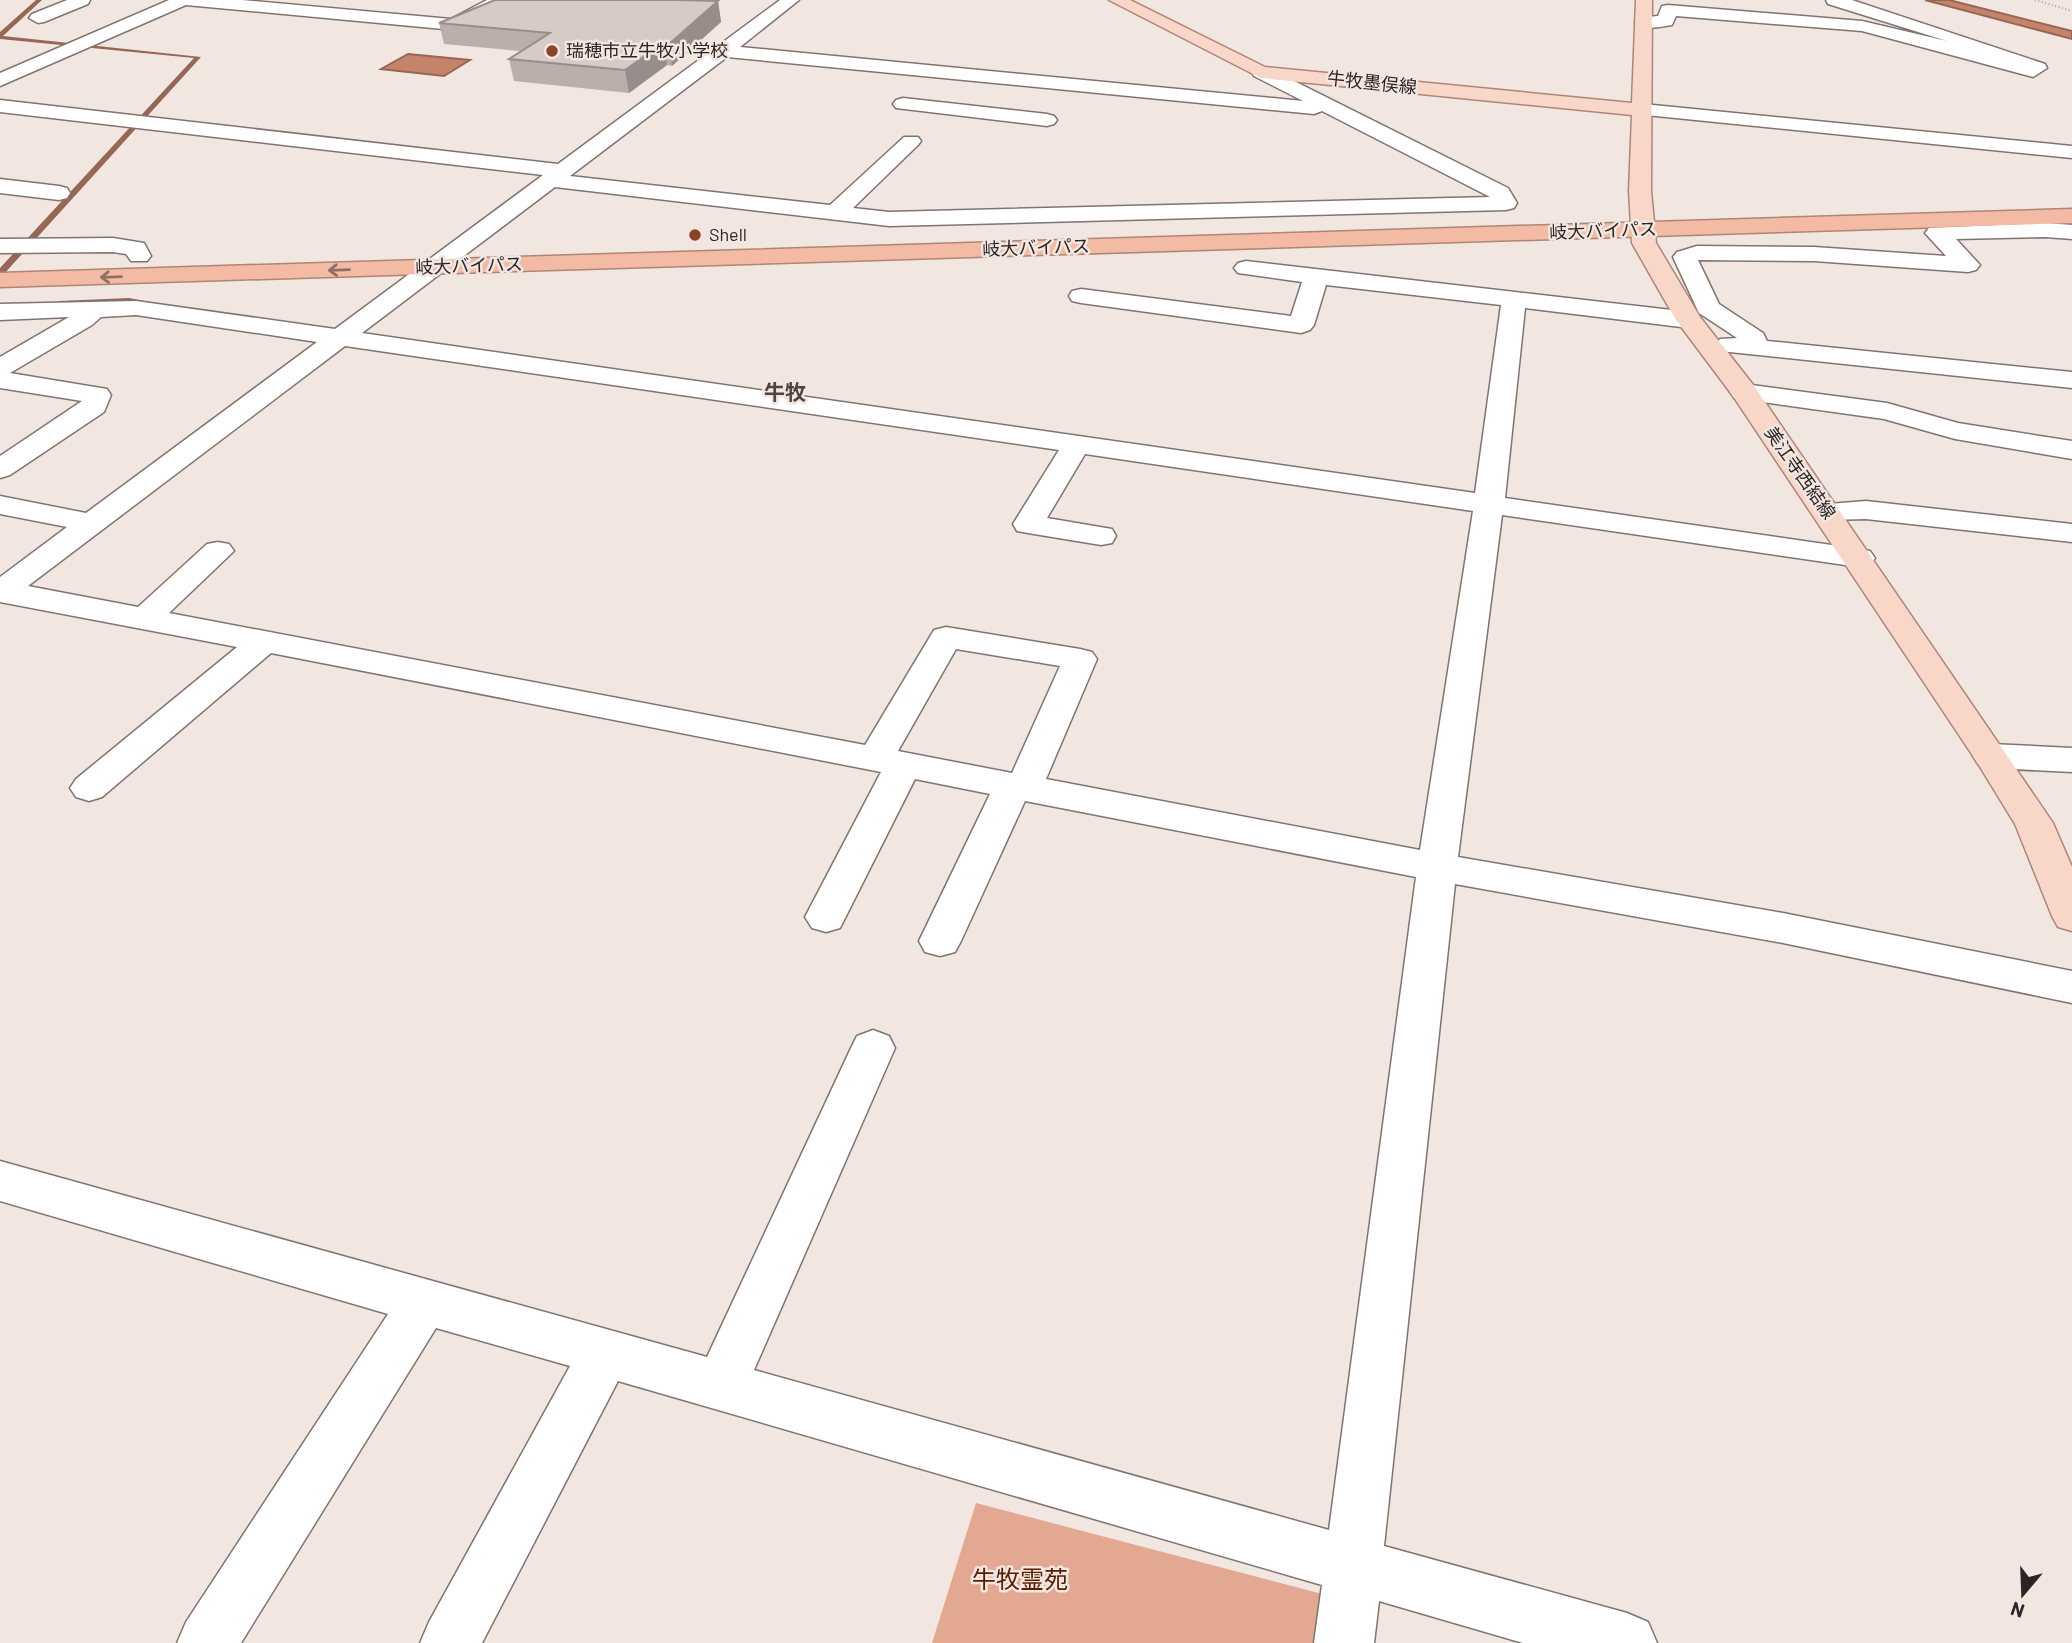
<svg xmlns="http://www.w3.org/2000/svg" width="2072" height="1643" viewBox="0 0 2072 1643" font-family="Barlow,'Noto Sans JP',sans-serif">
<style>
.green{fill:#e3a891}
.water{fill:#c58369;stroke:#966754;stroke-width:2}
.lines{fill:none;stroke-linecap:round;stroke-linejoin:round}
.stream{fill:#966754;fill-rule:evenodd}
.minor-casing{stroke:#7f7470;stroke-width:3}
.major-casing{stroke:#ad8677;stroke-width:3}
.highway-casing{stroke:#ad8677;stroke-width:3}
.path{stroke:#b0a6a3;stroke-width:2;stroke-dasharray:1 2.5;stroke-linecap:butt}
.minor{fill:#fff;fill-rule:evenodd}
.major{fill:#f8d6c8;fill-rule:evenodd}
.highway{fill:#f3baa4;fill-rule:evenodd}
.wall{fill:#baafab}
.shaded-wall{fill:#978e8b}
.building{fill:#d8cbc7;stroke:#978e8b;stroke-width:2}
.oneway{stroke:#8e7064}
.poi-dot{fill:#8c4325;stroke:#f2e6e1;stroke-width:2.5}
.labels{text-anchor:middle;stroke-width:5;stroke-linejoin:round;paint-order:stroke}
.far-poi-label{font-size:18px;fill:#2a2524;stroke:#f2e6e1;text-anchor:start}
.far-street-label{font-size:18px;fill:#2a2524;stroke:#f2e6e1}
.far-quarter-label{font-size:21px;font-weight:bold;fill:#4d433f;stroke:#f2e6e1}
.near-park-label{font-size:24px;fill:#581c00;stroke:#f2e6e1}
</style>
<rect width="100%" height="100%" fill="#f2e6e1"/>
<!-- green -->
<path class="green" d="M976,1503l358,94 -6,46h-396z"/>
<!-- water -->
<path class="water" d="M1925,0h24l123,31v8z
M408,54l62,6 -26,16 -63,-7z"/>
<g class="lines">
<!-- stream -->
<path class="stream" d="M36,0h6l-39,36 198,21 -198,218h-3v-7l194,-210 -194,-19v-7z
M129,298l24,5 -4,2 -20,-3 -70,3 -4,-2 4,-2z"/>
<defs>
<path id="minor" d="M67,0h23l-2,4 -44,18 -6,1 -9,-5 3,-4z
M169,0h73l209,19 36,-19h20l-53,30 -268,-25 -186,81v-13z
M780,0h19l-59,47 563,54 -49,-25 -2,-4 2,-4h14l240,120 9,15 -3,5 -8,2 -617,16 -334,-39 -193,146 1113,160 26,-188 -175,-20 -12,40 -4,5 -9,3 -220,-30 -9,-2 -3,-5 3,-5 9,-2 210,27 11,-34 -64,-9 -4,-5 4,-5 8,-2 443,51 9,3 4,5 -4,5 -9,3 -164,-20 -20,190 354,51 11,2 5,7 -5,7 -11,2 -357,-52 -44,342 325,56 289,58v32l-289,-60 -328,-59 -71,662 243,67 21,9 9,21h-134l-144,-42 -5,42h-60l8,-58 -704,-204 -136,262h-62l9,-21 141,-256 -134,-38 -195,315h-64l9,-21 202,-308 -388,-113v-40l707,196 144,-309 6,-12 16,-6 16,6 6,12 -141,322 575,160 87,-653 -391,-76 -64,140 -6,11 -15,4 -15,-4 -6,-11 71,-147 -75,-15 -75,149 -14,4 -14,-4 -7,-11 76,-145 -610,-119 -169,144 -13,4 -13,-4 -6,-9 6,-9 161,-132 -237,-45v-25l67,-50 -67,-13v-18l86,17 231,-171 -181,-27 -35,2 -9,8 -82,48 97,16 4,6 -7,17 -94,63 -10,3v-22l82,-55 -82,-13v-31l69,-40 -69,3v-16l136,-3 199,28 208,-154 -543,-63v-12l558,64zM727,57l587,57 8,-3 168,86 -601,15 -36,-4 65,-63 3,-4 -3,-4h-14l-74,68 -260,-29zM345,346l714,104 -46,74 4,7 11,2 73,12 11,-2 4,-7 -4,-7 -65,-11 38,-64 388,57 -53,339 -374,-71 51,-120 -5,-7 -12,-3 -134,-22 -12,3 -69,115 -696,-132 65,-62 -5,-7 -11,-2 -11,2 -69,63 -110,-21zM956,649l104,17 -48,107 -114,-22z
M1826,0h26l193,64 2,4 -14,9 -171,-46 -186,-15 -4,9c-11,2 -29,6 -37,-3l3,-4 20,-2 4,-10 6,-1 194,16 85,20 -119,-37z
M903,98l144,16 7,2 3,4 -3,4 -7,2 -151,-18 -3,-4 3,-4z
M1643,104l429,42v12l-436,-44 -3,-4 3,-4z
M0,179l59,7 8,2 3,5 -3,5 -8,2 -59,-7z
M2045,223l27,2v14l-27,-2 -89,2 24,26 -4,5 -8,2 -154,-11 -116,-1 21,44 44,29 4,8 305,31v16l-352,-37 -4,-6 4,-6 17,-1 -38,-25 -26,-56 4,-5 20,-6 117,1 132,9 -21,-23 4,-5z
M113,238l31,5 7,13 -4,5h-16l-5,-7 -13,-2 -113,1v-14z
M1744,384l143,19 71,20 114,18v18l-117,-20 -71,-20 -150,-21 -4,-6 4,-6z
M1866,501l206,23v18l-206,-23 -39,1 -11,-3 -4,-6 4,-6z
M1991,744l81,4v24l-81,-4 -13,-4 -5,-8 5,-8z"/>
<path id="major" d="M1109,0h21l135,67 367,36 4,-103h16l-1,191 5,52 44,74 54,69 299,437 19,44v64l-14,-4 -6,-11 -37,-92 -38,-62 -244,-366 -57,-76 -44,-77 -3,-52 3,-76 -371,-37z"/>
<path id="highway" d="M2072,209v14l-2072,64v-14z"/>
</defs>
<!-- minor casing -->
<use href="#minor" class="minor-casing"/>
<!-- major casing -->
<use href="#major" class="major-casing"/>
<!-- highway casing -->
<use href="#highway" class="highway-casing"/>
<!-- path -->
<path class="path" d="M2035,0l37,11"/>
<!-- minor -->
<use href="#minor" class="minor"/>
<!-- major -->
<use href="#major" class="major"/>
<!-- highway -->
<use href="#highway" class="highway"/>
</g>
<!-- wall -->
<path class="wall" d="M718,1l3,21 -49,44 -5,-1 -38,28 -115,-12 -5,-22 11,-8 -76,-7 -5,-21z"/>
<!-- shaded-wall -->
<path class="shaded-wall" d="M718,1l3,21 -49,44 -3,-22z
M663,43l4,22 -38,28 -4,-23z"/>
<!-- building -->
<path class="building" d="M495,0h182l41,1 -49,43 -6,-1 -38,27 -116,-11 41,-26 -111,-10z"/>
<!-- one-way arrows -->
<defs><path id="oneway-shaft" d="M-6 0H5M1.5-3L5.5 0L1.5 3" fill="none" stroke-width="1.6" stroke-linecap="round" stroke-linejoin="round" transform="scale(1.75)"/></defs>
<g class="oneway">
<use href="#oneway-shaft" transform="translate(339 270) rotate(178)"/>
<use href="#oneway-shaft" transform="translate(111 277) rotate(178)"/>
</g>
<!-- markers -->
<g class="poi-dot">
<circle cx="552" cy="51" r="7"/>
<circle cx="695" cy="235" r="7"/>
</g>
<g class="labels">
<!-- far-poi labels -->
<g class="far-poi-label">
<text x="566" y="57">瑞穂市立牛牧小学校</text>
<text x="709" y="241">Shell</text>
</g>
<!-- far-street labels -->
<g class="far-street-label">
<text transform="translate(1372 83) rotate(6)" y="6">牛牧墨俣線</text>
<text transform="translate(1603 231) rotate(-2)" y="6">岐大バイパス</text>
<text transform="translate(1036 248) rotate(-2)" y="6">岐大バイパス</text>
<text transform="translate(469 266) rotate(-2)" y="6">岐大バイパス</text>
<text transform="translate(1800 473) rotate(55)" y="6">美江寺西結線</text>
</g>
<!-- far-quarter labels -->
<g class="far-quarter-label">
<text x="785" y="400">牛牧</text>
</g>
<!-- near-park labels -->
<g class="near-park-label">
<text x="1020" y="1588">牛牧霊苑</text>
</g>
</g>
<!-- north arrow -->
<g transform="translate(2023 1594) rotate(199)" stroke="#f2e6e1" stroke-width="5" paint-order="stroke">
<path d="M0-5L12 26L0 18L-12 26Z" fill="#2a2524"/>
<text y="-10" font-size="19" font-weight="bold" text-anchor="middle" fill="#2a2524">N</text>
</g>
</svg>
